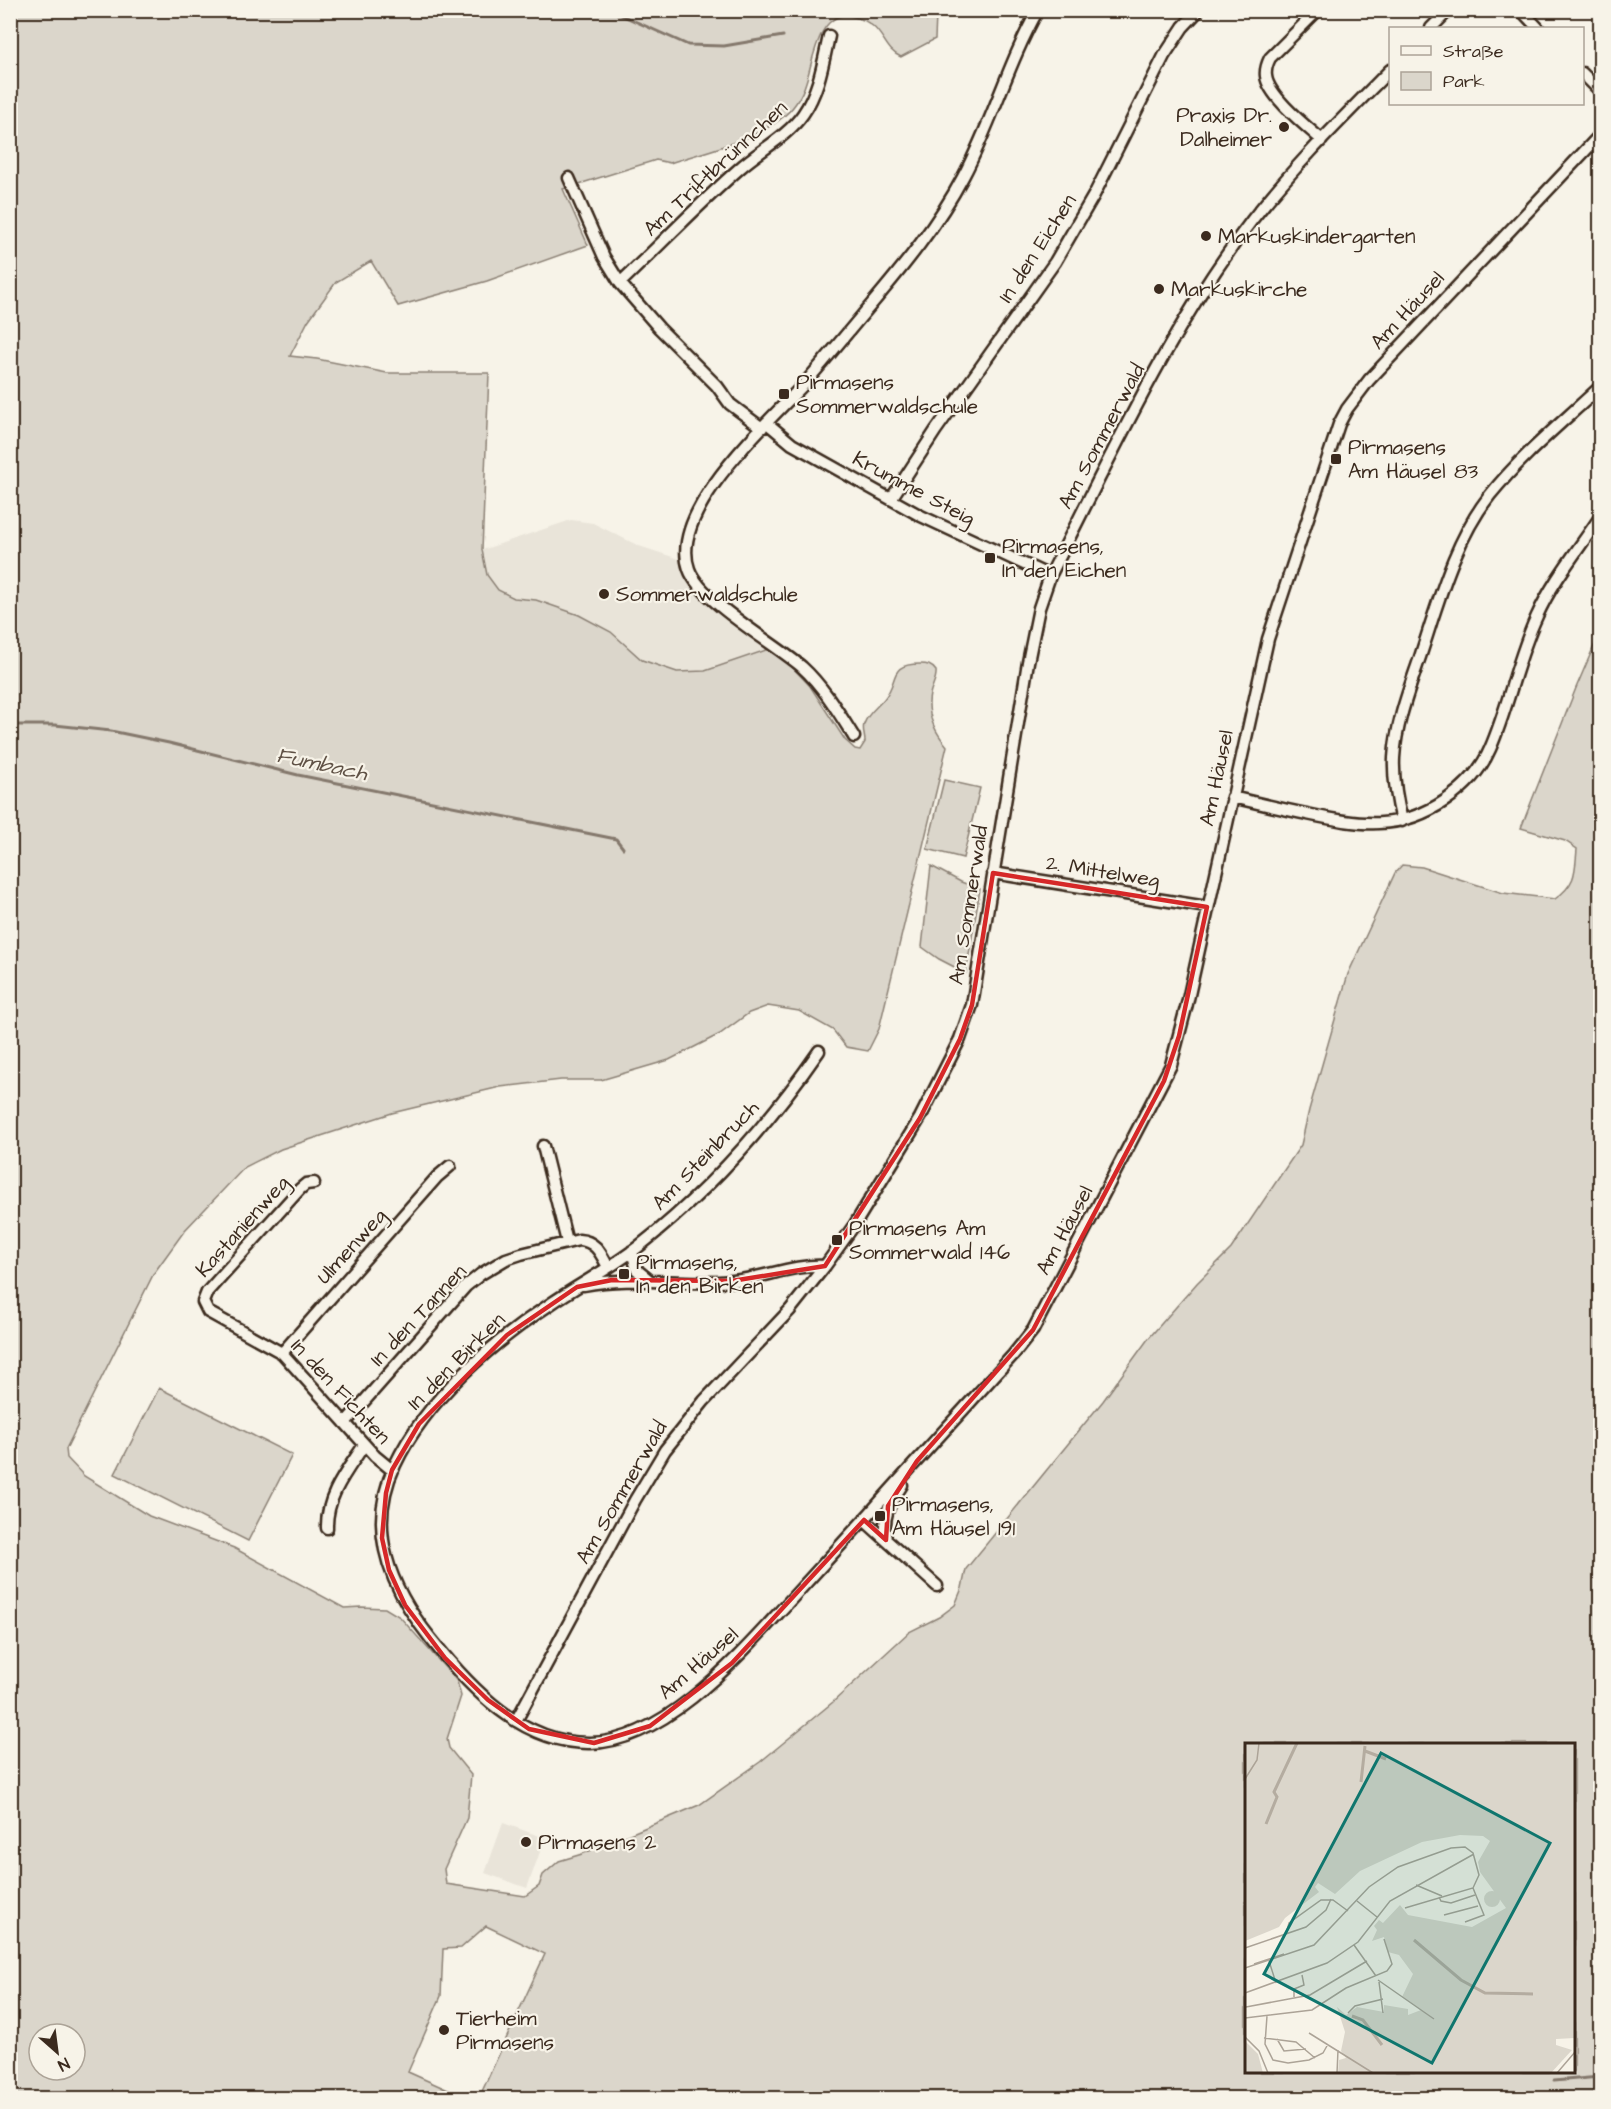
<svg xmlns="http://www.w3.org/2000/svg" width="1611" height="2109" viewBox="0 0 1611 2109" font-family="'Architects Daughter',sans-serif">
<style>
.built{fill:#e9e4d9}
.green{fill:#dbd6cb;stroke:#8b8074;stroke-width:1.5;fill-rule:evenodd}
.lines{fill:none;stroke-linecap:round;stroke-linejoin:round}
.stream{stroke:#84786c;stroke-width:3}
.minor-casing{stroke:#3b2a1e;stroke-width:15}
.minor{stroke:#f7f3e8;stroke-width:10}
.marked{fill:none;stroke:#d62828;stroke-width:4.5;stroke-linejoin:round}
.poi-dot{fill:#3b2a1e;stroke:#f7f3e8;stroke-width:2}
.labels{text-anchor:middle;stroke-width:4.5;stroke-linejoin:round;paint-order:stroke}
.poi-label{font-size:21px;fill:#3b2a1e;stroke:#f7f3e8;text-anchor:start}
.street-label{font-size:21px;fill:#3b2a1e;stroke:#f7f3e8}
.water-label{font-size:22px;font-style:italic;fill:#5f5145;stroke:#f7f3e8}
.inset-river{fill:none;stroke:#b4aca0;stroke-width:3}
.inset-road{fill:none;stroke:#aca397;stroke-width:1.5}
.view{fill:#0f766e;fill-opacity:0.15;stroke:#0f766e;stroke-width:3}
.inset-edge{fill:none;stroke:#3b2a1e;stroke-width:3}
</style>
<rect width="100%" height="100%" fill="#f7f3e8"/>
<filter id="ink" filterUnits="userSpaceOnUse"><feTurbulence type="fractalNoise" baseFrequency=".0167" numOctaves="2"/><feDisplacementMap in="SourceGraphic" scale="12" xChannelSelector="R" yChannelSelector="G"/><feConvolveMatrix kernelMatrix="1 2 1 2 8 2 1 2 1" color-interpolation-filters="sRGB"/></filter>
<g filter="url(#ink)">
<!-- built -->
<path class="built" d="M571,520l22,3 46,23 40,13 8,20 26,27 56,43 -64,22 -28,1 -35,-12 -31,-28 -75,-32 -22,-2 -16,-8 -11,-15 -5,-25z
M503,1823l42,15 -18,50 -42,-15z"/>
<!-- green -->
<path class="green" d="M933,10l3,5 -1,24 -34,18c-21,-9 -15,-34 -51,-41 -32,-5 -37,46 -44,66 -2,7 -6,15 -10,21 -23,34 -88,47 -126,60l-14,-3 -93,29 25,56 -101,36 -89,25 -27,-45 -35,21 -28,39 -18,35 27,3 70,14h102l-7,177 5,25 11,15 16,8 22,2 43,15 32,17 31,28 35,12 28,-1 64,-22 23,18 18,19 35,54 10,9 5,1 5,-8c0,-6 -3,-12 -1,-18 3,-10 13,-17 20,-25 16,-19 3,-35 36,-35 7,0 12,1 16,7 1,8 -4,14 -6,23 -4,20 4,37 17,52l-68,283 -11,22 -22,-4 -13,-17 -34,-19 -31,-5 -19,7 -29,21 -51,26 -68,20h-40l-61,7 -108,26 -111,36 -36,18 -60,63 -31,43 -88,176 1,9 17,18 65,40 85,32 110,60 17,-1 24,1 15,9 57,64 4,15 -14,43 2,9 22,27 -4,43 -23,51 2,15 79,12 14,-10 4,-11 16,-14 23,-7 117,-49 61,-43 73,-60 76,-70 30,-15 16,-12 7,-17 4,-19 137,-168 45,-62 49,-56 34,-34 70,-104 8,-35 39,-136 47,-101 7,-8 20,2 81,26 52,6c21,-15 20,-26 22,-50l-12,-8 -44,-13 55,-140 24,-56v1466h-1121l66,-144 -59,-28 -25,22 -18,1 -2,47 -33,76 58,26h-455l-1,-2087zM1246,1744h328v328h-328zM39,2034h36v36h-36z
M944,780l36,8 -17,70 -36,-9z
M931,866l30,16 19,7 -14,84 -27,-14 -17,-12z
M159,1388l133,67 -44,86 -133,-67z"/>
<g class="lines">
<!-- stream -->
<path class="stream" d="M610,10l78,35 36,1 59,-10
M10,725h45l56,6 58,12 129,32 318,64 7,9
M1554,2081l46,-4"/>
<defs>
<path id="minor" d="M1318,10l-48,48c-3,6 -5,11 -4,18 2,20 41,51 56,64
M1521,10l17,18
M1431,28l18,-18
M1582,73l18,18
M569,178l35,79 16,26 39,45 58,58 13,18 32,24
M620,283c40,-38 78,-78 120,-115 20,-18 47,-31 63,-54 16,-23 20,-51 26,-78
M767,423l25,21 129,72 129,60
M891,499l45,-69 119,-168 39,-67 70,-139 19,-29 16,-17
M854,737c-15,-24 -31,-51 -52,-70 -28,-24 -102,-66 -113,-98 -21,-58 79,-146 116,-186 22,-25 43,-51 65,-77 34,-40 68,-82 93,-129 29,-54 45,-114 75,-167
M1232,797c25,6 50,12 75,17 52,11 93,18 139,-14 19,-13 35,-30 44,-51 19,-43 27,-91 47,-133 16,-36 42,-67 63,-99
M1402,821c-5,-20 -9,-42 -8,-63 2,-35 15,-68 26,-101 18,-54 34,-116 70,-162 32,-40 73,-73 110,-108
M993,873l214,34
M819,1051c-51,74 -110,140 -181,196 -27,21 -58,37 -86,56 -59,39 -126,96 -157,162 -30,64 -5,123 36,174 39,49 91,105 159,104 74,-1 148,-86 195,-137 28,-31 57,-62 85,-93 47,-53 95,-105 143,-158l20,-25 138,-265 16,-61 81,-365 71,-215 8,-15 22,-29 231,-245
M543,1146l24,96
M314,1183l-8,1 -6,5 -93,103 -4,10 5,10 74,41 93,103 17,14
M632,1251l5,19 11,9
M584,1285c50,-10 99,1 149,-4 31,-3 61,-17 92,-15
M282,1353l155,-176 13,-11
M345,1423l121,-137 15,-12 25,-15 15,-5 58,-14c17,1 22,14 29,27
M864,1520l73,66
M327,1528c-1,-32 20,-57 37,-83
M886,1540c-4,-25 3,-35 16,-55
M516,1721l119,-221 30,-50 39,-49 86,-91 35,-44 30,-42 65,-106 40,-79 12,-34 56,-343 11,-54 11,-32c62,-121 119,-248 202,-356 42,-54 91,-102 138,-150"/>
</defs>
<!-- minor casing -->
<use href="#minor" class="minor-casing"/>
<!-- minor -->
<use href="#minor" class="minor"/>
</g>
</g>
<!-- marked area -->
<path class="marked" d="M993,873l214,34 -28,129 -15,45 -131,249 -116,131 -29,45 -2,34 -22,-20 -132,143 -82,63 -56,17 -65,-14 -41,-29 -43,-42 -40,-53 -16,-35 -7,-32 4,-45 6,-23 27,-46 88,-89 70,-48 35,-7 120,1 93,-15 95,-148 40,-79 12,-34z"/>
<!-- markers -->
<g class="poi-dot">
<circle cx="1284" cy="127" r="6"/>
<circle cx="1206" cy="236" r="6"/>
<circle cx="1159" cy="289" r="6"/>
<rect x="778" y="388" width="12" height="12" rx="3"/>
<rect x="1330" y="453" width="12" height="12" rx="3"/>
<rect x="984" y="552" width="12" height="12" rx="3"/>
<circle cx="604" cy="594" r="6"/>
<rect x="831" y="1234" width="12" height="12" rx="3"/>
<rect x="618" y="1268" width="12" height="12" rx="3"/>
<rect x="874" y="1510" width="12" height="12" rx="3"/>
<circle cx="526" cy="1842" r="6"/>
<circle cx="444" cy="2030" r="6"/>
</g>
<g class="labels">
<!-- poi labels -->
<g class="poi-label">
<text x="1272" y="122" text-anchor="end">Praxis Dr.<tspan x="1272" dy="24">Dalheimer</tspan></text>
<text x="1218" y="243">Markuskindergarten</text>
<text x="1171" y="296">Markuskirche</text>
<text x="796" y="389">Pirmasens<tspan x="796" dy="24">Sommerwaldschule</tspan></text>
<text x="1348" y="454">Pirmasens<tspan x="1348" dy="24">Am Häusel 83</tspan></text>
<text x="1002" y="553">Pirmasens,<tspan x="1002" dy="24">In den Eichen</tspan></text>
<text x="616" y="601">Sommerwaldschule</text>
<text x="849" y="1235">Pirmasens Am<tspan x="849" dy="24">Sommerwald 146</tspan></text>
<text x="636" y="1269">Pirmasens,<tspan x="636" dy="24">In den Birken</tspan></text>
<text x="892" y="1511">Pirmasens,<tspan x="892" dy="24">Am Häusel 191</tspan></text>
<text x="538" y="1849">Pirmasens 2</text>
<text x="456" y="2025">Tierheim<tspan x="456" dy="24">Pirmasens</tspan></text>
</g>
<!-- street labels -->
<g class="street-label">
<text transform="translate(715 168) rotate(-43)" y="7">Am Triftbrünnchen</text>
<text transform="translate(1037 248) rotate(-57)" y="7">In den Eichen</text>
<text transform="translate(1407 310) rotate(-47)" y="7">Am Häusel</text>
<text transform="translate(1101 436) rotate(-62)" y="7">Am Sommerwald</text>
<text transform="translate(914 488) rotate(28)" y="7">Krumme Steig</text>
<text transform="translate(1216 778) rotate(-78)" y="7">Am Häusel</text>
<text transform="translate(1103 871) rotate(9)" y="7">2. Mittelweg</text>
<text transform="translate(968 905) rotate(-81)" y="7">Am Sommerwald</text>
<text transform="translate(705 1155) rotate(-46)" y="7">Am Steinbruch</text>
<text transform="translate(242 1226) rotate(-48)" y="7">Kastanienweg</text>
<text transform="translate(1064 1230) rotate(-62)" y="7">Am Häusel</text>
<text transform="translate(351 1246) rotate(-48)" y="7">Ulmenweg</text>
<text transform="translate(418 1315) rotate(-47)" y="7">In den Tannen</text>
<text transform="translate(456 1361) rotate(-45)" y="7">In den Birken</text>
<text transform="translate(341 1391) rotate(47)" y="7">In den Fichten</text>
<text transform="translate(621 1492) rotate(-60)" y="7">Am Sommerwald</text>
<text transform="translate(698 1663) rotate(-41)" y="7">Am Häusel</text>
</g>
<!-- water labels -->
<g class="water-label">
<text transform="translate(322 763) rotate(12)" y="8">Fumbach</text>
</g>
</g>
<!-- overview -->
<g transform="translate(1245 1743)">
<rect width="330" height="330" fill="#f7f3e8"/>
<path d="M0,0h330v295l-19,1v6l16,5 -21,23h-213l1,-13 7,-2 -5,-7 4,-19 -8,-25 9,8 11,-8 27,5v-7l24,4v6l13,-5 -19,-13 11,-23 -14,-19 -11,-3 -4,-15 -12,4 5,-11 -3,-4 5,-6 4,3 17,-18 8,10 64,12 34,-19 -26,-36 -2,-10 12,-21 -7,-5 -23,-1 -38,7 -62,29 -25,23 -17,-11 -3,4 4,5 -34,26 -6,9 -34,14zM239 156a8 8 0 1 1 16 0a8 8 0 1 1-16 0ZM0,298l13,13 5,19h-18z" fill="#dbd6cb"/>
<path class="inset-river" d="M120,8l21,8M116,39l4,-36M21,81l11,-27 -3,-5 23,-49M169,197l47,40 24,13 48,1M107,273l11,4 19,25"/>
<path class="inset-road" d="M0,36l12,-19 2,-17M171,142l26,11M194,154l2,4 10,2 24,-8M112,158l20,16M199,172l34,-9M220,179l19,-7 -11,-27M41,191l3,-11 32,-23h12l15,11M109,202l22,31M0,205l61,-21 20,-17 5,-11M24,218l7,22M9,221l30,-10M0,225l69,-23 55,-58 29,-20 53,-19 14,-1 8,6 6,22 -6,13 -68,20M133,237l56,39M134,239l4,31M0,250l82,-30 31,-21 32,-41 84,-47M49,254v-8l10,-4 -2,-10M1,264l64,-12 57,-34M103,270l7,-7 28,-7M22,273l-2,28 8,16 15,3 21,-3 14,-7 5,-9M0,275l67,-8 34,-22 41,-17 5,-7 -8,-25M64,290l64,40M0,294l14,14 9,22M19,295l32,4 19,16M32,296l7,12 22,-2M92,330l1,-23M312,330l18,-21"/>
<path class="view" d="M136,10l169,90 -118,220 -168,-89z"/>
<rect width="330" height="330" class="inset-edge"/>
</g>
<!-- margin -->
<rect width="1611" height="2109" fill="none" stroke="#f7f3e8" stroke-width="36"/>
<rect x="18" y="18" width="1575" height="2073" fill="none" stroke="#3b2a1e" stroke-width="2" filter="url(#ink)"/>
<!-- legend -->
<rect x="1389" y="27" width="195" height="78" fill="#f7f3e8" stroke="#aca397" stroke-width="1.5"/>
<rect x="1401" y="46" width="30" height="9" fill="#f7f3e8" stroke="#aca397" stroke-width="1.5"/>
<text x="1443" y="57" font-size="18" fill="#3b2a1e">Straße</text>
<rect x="1401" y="72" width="30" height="18" fill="#dbd6cb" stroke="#aca397" stroke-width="1.5"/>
<text x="1443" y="87" font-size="18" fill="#3b2a1e">Park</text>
<!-- north arrow -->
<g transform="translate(57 2052) rotate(152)"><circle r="28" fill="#f7f3e8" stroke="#aca397" stroke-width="1.5"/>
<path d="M0-4.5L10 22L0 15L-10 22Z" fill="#3b2a1e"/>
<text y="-9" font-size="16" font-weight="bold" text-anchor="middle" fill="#3b2a1e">N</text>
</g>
</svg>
